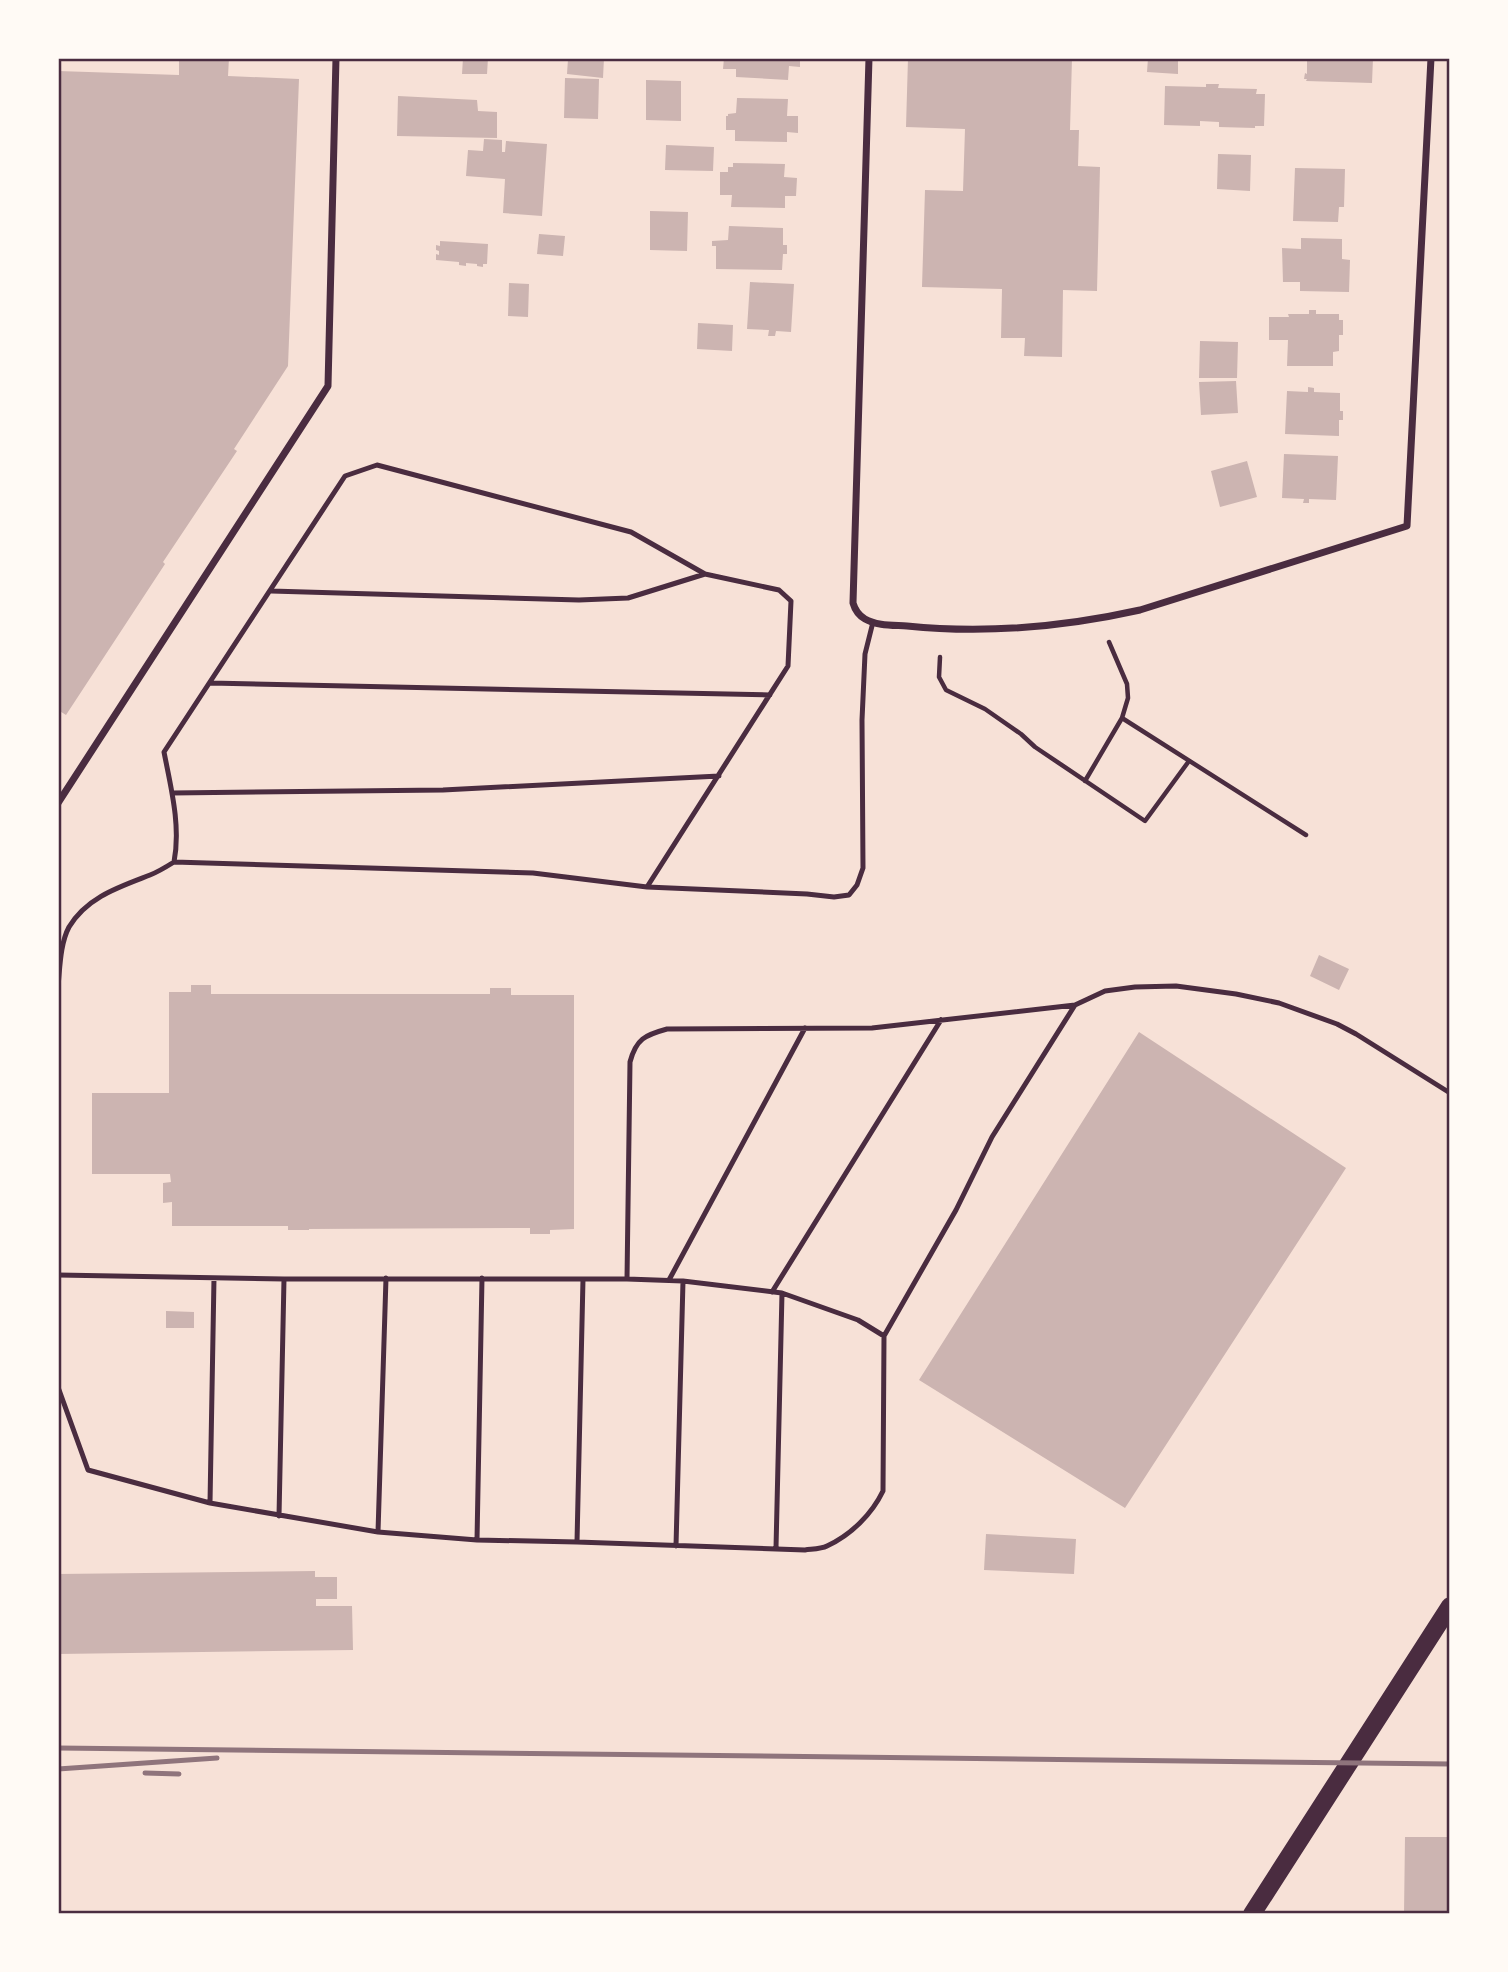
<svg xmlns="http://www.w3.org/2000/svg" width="1508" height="1972" viewBox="0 0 1508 1972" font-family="Barlow,sans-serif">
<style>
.building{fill:#ccb4b1}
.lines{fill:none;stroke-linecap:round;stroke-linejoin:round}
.path{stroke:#4a2c40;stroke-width:4.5}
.service{stroke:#4a2c40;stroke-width:5}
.minor{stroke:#4a2c40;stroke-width:7}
.primary{stroke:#4a2c40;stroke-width:18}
.rail{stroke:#8f747c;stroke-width:5}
.neatline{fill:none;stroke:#4a2c40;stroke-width:2.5}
</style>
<rect width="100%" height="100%" fill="#f7e1d7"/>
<!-- building -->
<path class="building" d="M179,58h50l-1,18 71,3 -11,287 -54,83 3,2 -74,111 2,2 -99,151 -8,-5v-639l121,4z
M463,58h25l-1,16h-25z
M588,58h16l-1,20 -36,-4 1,-15 19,1z
M724,58h76v9l-11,-1 -1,14 -52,-3v-8h-13z
M908,58h164l-2,72h9l-1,36 22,1 -3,124 -34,-1 -1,67 -38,-1 1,-18h-24l1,-49 -80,-2 3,-97 38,1 2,-62 -59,-2z
M1148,58h30v16l-31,-2z
M1307,58h66l-1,25 -66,-2 1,-2h-3l1,-6 2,1z
M565,78l34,1 -1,40 -34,-1z
M646,80l35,1v40l-35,-1z
M1206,84h13l-1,4 39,1 -1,5h9l-1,32h-9v2l-36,-1v-5l-19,-1v5l-36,-1 1,-39 41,1z
M398,96l79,4 1,11 19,1v26l-100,-2z
M737,98l51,1 -1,17h11v17l-11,-1v10l-52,-1v-11h-9v-14h2v-2l8,-1z
M484,139l18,1v12h3l1,-11 41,3 -5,72 -39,-3 2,-34 -39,-3 2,-26 15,1z
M666,145l48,2 -1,24 -48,-1z
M1218,154l33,1 -1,36 -33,-2z
M733,163l52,1 -1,13 13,1 -1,18h-11v12l-54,-1 1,-12h-12v-23h8v-5h5z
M1295,168l50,1 -1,38h-5l-1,15 -45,-1z
M650,211l38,1 -1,39 -37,-1z
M729,226l54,2v17h4v9h-4l-1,16 -66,-1v-23h-4v-5l16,-1z
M539,234l26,2 -2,20 -26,-2z
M1301,238l41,1v20l8,1 -1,32 -49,-1v-9h-17l-1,-34 19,1z
M440,241l48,3 -1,20h-4v3l-6,-1v-2l-11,-1v3l-7,-1v-3l-23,-2v-6l3,1v-4l-3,-1v-5l4,1z
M750,282l44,2 -3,48 -15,-1 -1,5h-7l1,-6 -22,-1z
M509,283l20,1 -1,33 -20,-1z
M1309,310h7v4h23v6h4v15h-4v16l-6,1v14h-46l1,-26h-19v-23h20l-1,-3h21z
M698,323l35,2 -1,26 -35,-2z
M1200,341l38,1 -1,36h-38z
M1236,381l2,32 -37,2 -2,-33z
M1308,387l6,1v4l26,1v18h3v9h-4v16l-54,-2 2,-43 21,1z
M1284,454l54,2 -2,44 -27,-1v4h-6l1,-4 -22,-1z
M1247,461l10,36 -37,10 -9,-36z
M1319,955l30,14 -10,21 -29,-14z
M191,985h20v9h279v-6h21v7h63v234l-24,1v4h-20v-6l-221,1v1h-21v-4h-116v-24l-9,1v-20l8,-1 -1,-8h-78v-81h77v-101h22z
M1139,1032l207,136 -221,340 -206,-128z
M166,1311l28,1v16h-28z
M986,1534l90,5 -2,35 -90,-4z
M315,1571v6h22v22h-21v7h36l1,44 -295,4v-80z
M1405,1837h45v77h-46z"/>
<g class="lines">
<!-- path -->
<path class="path" d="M1109,642l18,42 1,14 -6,20 184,117
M940,657l-1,20 7,13 39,19 36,25 14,13 110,74 44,-60
M1085,781l37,-63"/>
<!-- service -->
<path class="service" d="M271,591l308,9 49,-2 77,-24
M210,683l560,12
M172,793l271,-3 276,-14
M647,887l160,7 27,3 15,-2 8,-10 6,-17 -1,-148 3,-66 8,-32
M58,986c2,-18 2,-42 11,-59 18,-30 50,-40 81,-52 8,-3 16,-8 24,-13l359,11 114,14 141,-221 3,-65 -12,-11 -74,-16 -74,-42 -254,-67 -32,11 -181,276c7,36 17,74 10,110
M58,1275l226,4h343l3,-217c6,-23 15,-27 37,-33l205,-1 203,-23
M627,1279l56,2 99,12 76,27 26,16
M669,1280l136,-252
M772,1292l169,-272
M58,1387l30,83 122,33 168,29 99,8 100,2 228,8c7,-1 16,-1 22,-4 24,-11 45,-32 56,-55l1,-155 72,-126 36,-73 83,-132 30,-14 30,-4 41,-1 60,8 43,9 58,21 19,10 94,59
M210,1503l4,-225
M279,1516l5,-237
M378,1532l8,-254
M477,1540l5,-262
M577,1542l6,-263
M676,1546l7,-265
M776,1548l6,-255"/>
<!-- minor -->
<path class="minor" d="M869,58l-16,545c2,7 5,12 12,16 12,7 29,6 42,7 78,8 157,1 233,-16l267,-84 24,-468
M58,803l270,-417 8,-328"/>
<!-- primary -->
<path class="primary" d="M1252,1914l198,-308"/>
<!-- rail -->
<path class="rail" d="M58,1748l1392,16
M58,1769l159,-11
M145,1773l34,1"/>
</g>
<!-- border -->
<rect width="1508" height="1972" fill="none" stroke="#fffaf5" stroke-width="119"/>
<rect x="60" y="60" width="1388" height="1852" class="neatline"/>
</svg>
